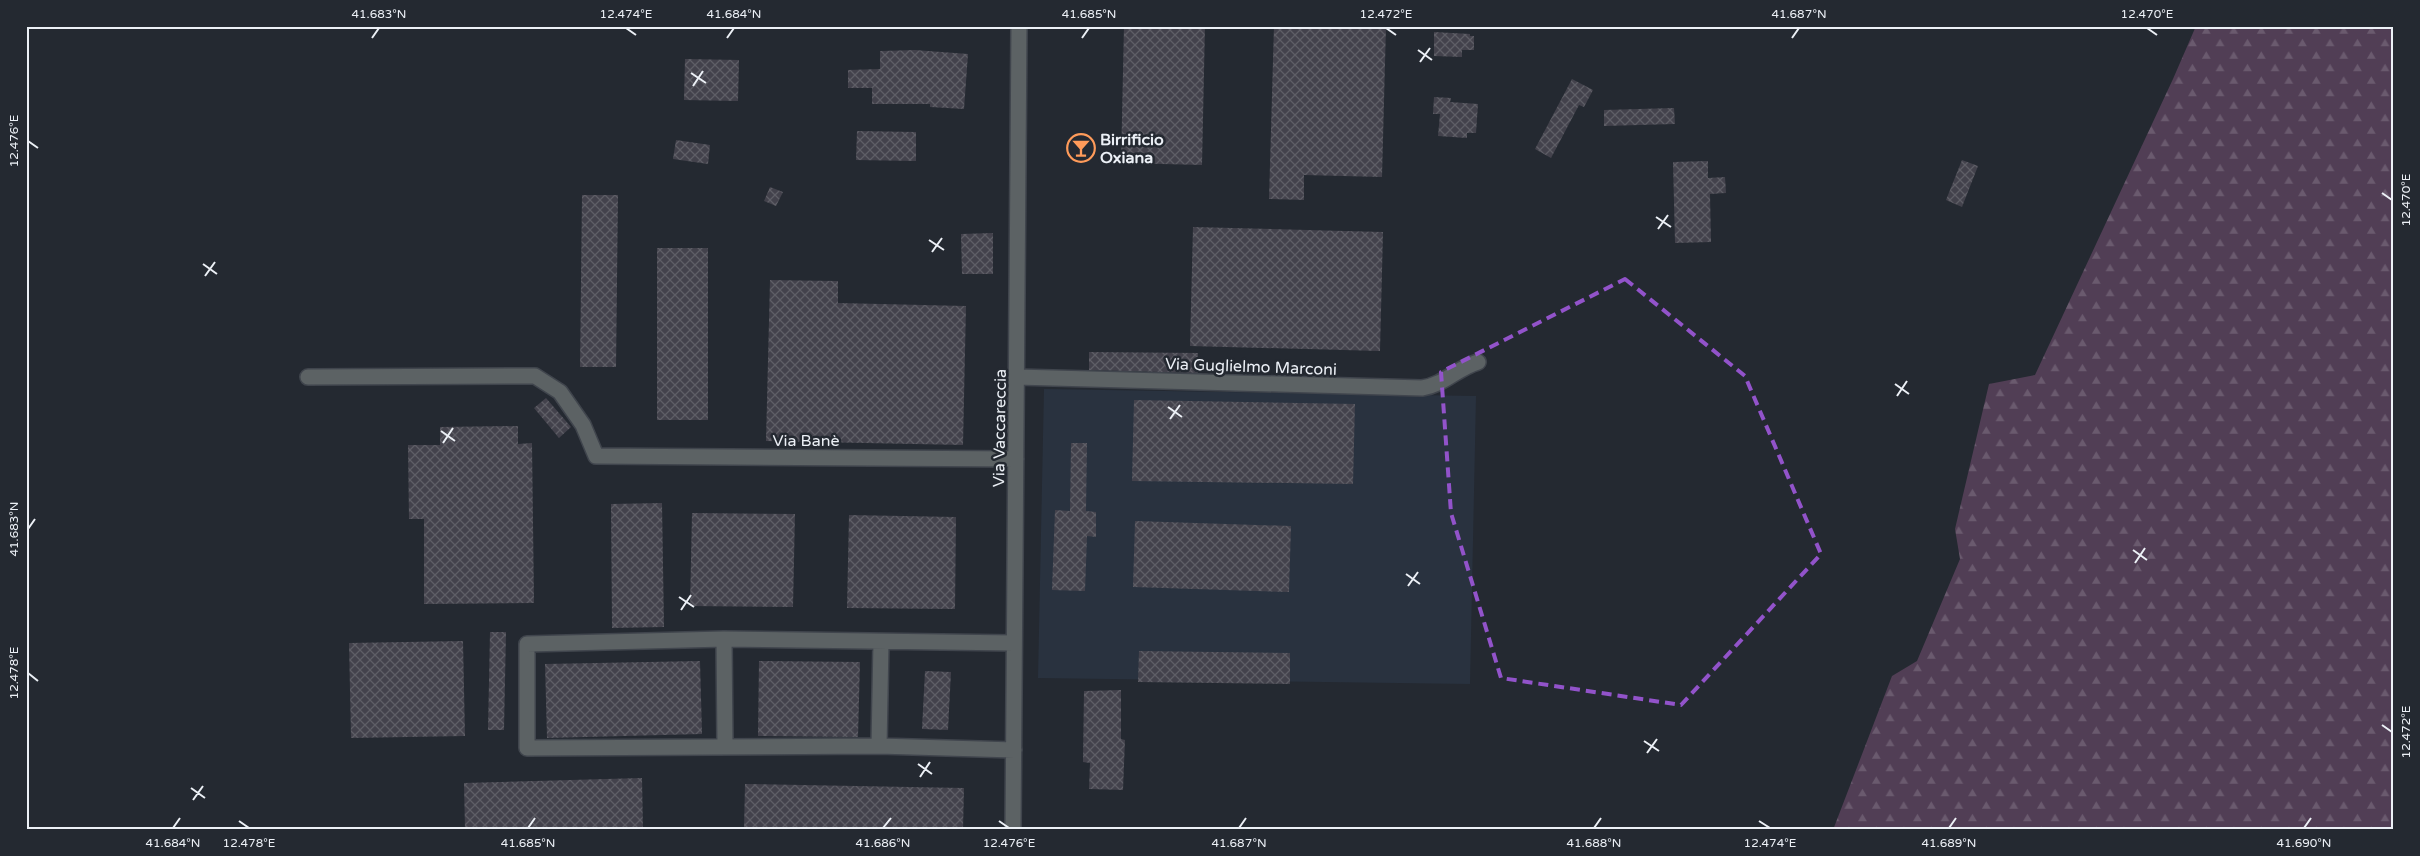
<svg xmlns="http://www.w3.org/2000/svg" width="2420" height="856" viewBox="0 0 2420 856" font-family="'Varela Round',sans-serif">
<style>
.built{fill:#29323f}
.forest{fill:url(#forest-firs)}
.building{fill:url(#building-cross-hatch)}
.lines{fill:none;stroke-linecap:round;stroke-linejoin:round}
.minor-casing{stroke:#40454d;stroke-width:18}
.minor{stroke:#5c6264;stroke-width:15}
.marked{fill:none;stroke:#9253ca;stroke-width:4;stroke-dasharray:10 6;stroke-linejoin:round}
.ticks{fill:none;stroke:#ecf0f6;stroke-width:2}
.labels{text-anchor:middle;stroke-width:5;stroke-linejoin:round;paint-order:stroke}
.poi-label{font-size:16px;font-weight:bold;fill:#ecf0f6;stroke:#242931;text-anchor:start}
.street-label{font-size:16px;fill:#ecf0f6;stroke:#242931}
.neatline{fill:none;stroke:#ecf0f6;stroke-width:2}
.ticks-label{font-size:12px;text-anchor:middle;fill:#ecf0f6}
</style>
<defs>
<pattern id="forest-firs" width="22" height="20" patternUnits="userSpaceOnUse" patternTransform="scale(1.25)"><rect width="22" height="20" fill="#513e55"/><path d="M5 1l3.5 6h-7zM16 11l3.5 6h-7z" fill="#6a5a6e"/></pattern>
<pattern id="building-cross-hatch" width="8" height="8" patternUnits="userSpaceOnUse" patternTransform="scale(1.25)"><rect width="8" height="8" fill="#43424c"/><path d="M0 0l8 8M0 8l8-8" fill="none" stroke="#5e5e66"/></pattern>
</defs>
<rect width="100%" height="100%" fill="#242931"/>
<!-- built -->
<path class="built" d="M1044,389l432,7 -6,288 -432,-6z"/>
<!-- forest -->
<path class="forest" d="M2196,26h198v804h-561l59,-154 25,-15 43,-102 -5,-30 34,-145 46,-9 138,-296z"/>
<!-- building -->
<path class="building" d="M1124,26h81l-3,139 -81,-2z
M1274,26h112l-4,151 -78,-2v25l-35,-1z
M1434,32l36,2v2h4v14h-12v7l-28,-1z
M915,50l53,4 -4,55 -34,-2v-3h-58v-16h-24v-18l32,-1v-18z
M685,59l54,1 -1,41 -54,-1z
M1572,79l21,11 -9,17 -5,-2 -28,53 -16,-9z
M1434,97l17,1 -1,4 28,2 -2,29h-9v5l-29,-2 2,-22h-7z
M1674,108l1,16 -71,2v-16z
M857,131l59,1v29l-60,-1z
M676,140l34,5 -2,19 -35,-5z
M1962,160l16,6 -16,41 -16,-7z
M1708,161v17l17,-1 1,16 -16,1 1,48 -36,1 -2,-81z
M770,187l13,5 -7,14 -12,-5z
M582,195h36l-2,172h-36z
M1193,227l190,5 -3,119 -190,-5z
M993,233v41h-31l-1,-40z
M657,248h51v172h-51z
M770,280l68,1v22l128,3 -3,139 -197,-4z
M1089,352l109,1v20l-109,-3z
M546,398l25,29 -12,11 -25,-30z
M1134,400l221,4 -2,80 -221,-3z
M518,426v18l14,-1 2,160 -110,1v-85h-15l-1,-74h32v-18z
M1071,443h16l-1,68 10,1v25l-9,-1 -2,55 -33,-1 3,-80 15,1z
M662,503l2,124 -52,1 -1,-124z
M692,513l103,1 -2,93 -103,-1z
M849,515l107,2 -1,92 -108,-1z
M1135,521l156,5 -2,66 -156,-5z
M490,632h16l-2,98h-16z
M463,641l2,95 -114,2 -2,-95z
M1139,651l151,2v31l-152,-2z
M700,661l2,73 -155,4 -2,-74z
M759,661l101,1 -2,75 -100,-1z
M925,671l26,1 -3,58 -26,-1z
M1121,690v49l4,1 -2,50 -34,-1 1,-26 -7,-1 1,-71z
M642,778l1,52h-178l-1,-47z
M745,784l219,4 -1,42h-219z"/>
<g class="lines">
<defs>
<path id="minor" d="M308,377l227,-1 25,16 23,33 13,31 420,3
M1017,377l405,11c22,-3 35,-20 56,-26
M724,639l1,106
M1014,643l-290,-4 -197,5v104l352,-2 135,4
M879,746l2,-104
M1013,830l6,-804"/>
</defs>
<!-- minor casing -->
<use href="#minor" class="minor-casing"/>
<!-- minor -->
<use href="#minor" class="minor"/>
</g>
<!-- marked area -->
<path class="marked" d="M1625,279l120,97 76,178 -140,151 -180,-27 -50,-165 -10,-141z"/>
<!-- ticks -->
<path class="ticks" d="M626,28l10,7M1386,28l10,7M2147,28l10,7M372,38l7,-10M727,38l7,-10M1082,38l7,-10M1792,38l7,-10M1418,50l14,10M1420,62l10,-14M691,73l15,10M693,86l10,-15M28,141l10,7M2382,193l10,7M1656,217l15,10M1658,229l10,-14M929,240l15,10M932,252l10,-14M203,264l14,10M205,276l10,-14M1895,384l14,10M1897,396l10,-15M1168,407l14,10M1170,419l10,-14M441,431l14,10M443,443l10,-15M28,529l7,-10M2133,550l14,10M2135,563l10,-15M1406,574l14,10M1408,586l10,-14M679,597l15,10M681,610l10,-15M28,673l10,8M2382,725l10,7M1644,741l15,10M1647,753l10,-14M918,764l14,10M920,777l10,-15M191,788l14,10M193,800l10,-14M239,821l10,7M999,821l10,7M1759,821l11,7M173,828l7,-10M528,828l7,-10M883,828l8,-10M1239,828l7,-10M1594,828l7,-10M1949,828l7,-10M2304,828l7,-10"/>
<!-- icons -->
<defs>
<symbol id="bar-ring" viewBox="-11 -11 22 22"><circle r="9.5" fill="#242931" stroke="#ff9b5a" stroke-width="1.5"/><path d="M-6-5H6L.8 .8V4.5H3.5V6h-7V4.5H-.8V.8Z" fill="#ff9b5a"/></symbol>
</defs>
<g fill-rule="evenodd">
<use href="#bar-ring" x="1065" y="132" width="32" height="32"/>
</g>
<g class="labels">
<!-- poi labels -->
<g class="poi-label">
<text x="1100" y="145">Birrificio<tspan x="1100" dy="18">Oxiana</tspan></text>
</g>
<!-- street labels -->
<g class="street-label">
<text transform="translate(1251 366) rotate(2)" y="6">Via Guglielmo Marconi</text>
<text transform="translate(999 428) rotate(-89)" y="6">Via Vaccareccia</text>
<text x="806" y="446">Via Banè</text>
</g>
</g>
<!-- border -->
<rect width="2420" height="856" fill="none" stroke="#242931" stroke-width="55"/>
<rect x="28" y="28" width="2364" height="800" class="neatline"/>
<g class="ticks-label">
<text x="379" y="18">41.683°N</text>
<text x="626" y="18">12.474°E</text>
<text x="734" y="18">41.684°N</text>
<text x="1089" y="18">41.685°N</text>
<text x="1386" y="18">12.472°E</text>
<text x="1799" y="18">41.687°N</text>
<text x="2147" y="18">12.470°E</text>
<text transform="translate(14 141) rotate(-90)" y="4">12.476°E</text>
<text transform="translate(2406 200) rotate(-90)" y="4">12.470°E</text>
<text transform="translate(14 529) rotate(-90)" y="4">41.683°N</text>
<text transform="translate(14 673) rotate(-90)" y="4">12.478°E</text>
<text transform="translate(2406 732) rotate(-90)" y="4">12.472°E</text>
<text x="173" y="847">41.684°N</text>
<text x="249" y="847">12.478°E</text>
<text x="528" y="847">41.685°N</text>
<text x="883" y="847">41.686°N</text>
<text x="1009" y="847">12.476°E</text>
<text x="1239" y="847">41.687°N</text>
<text x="1594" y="847">41.688°N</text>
<text x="1770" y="847">12.474°E</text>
<text x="1949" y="847">41.689°N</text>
<text x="2304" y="847">41.690°N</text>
</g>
</svg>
